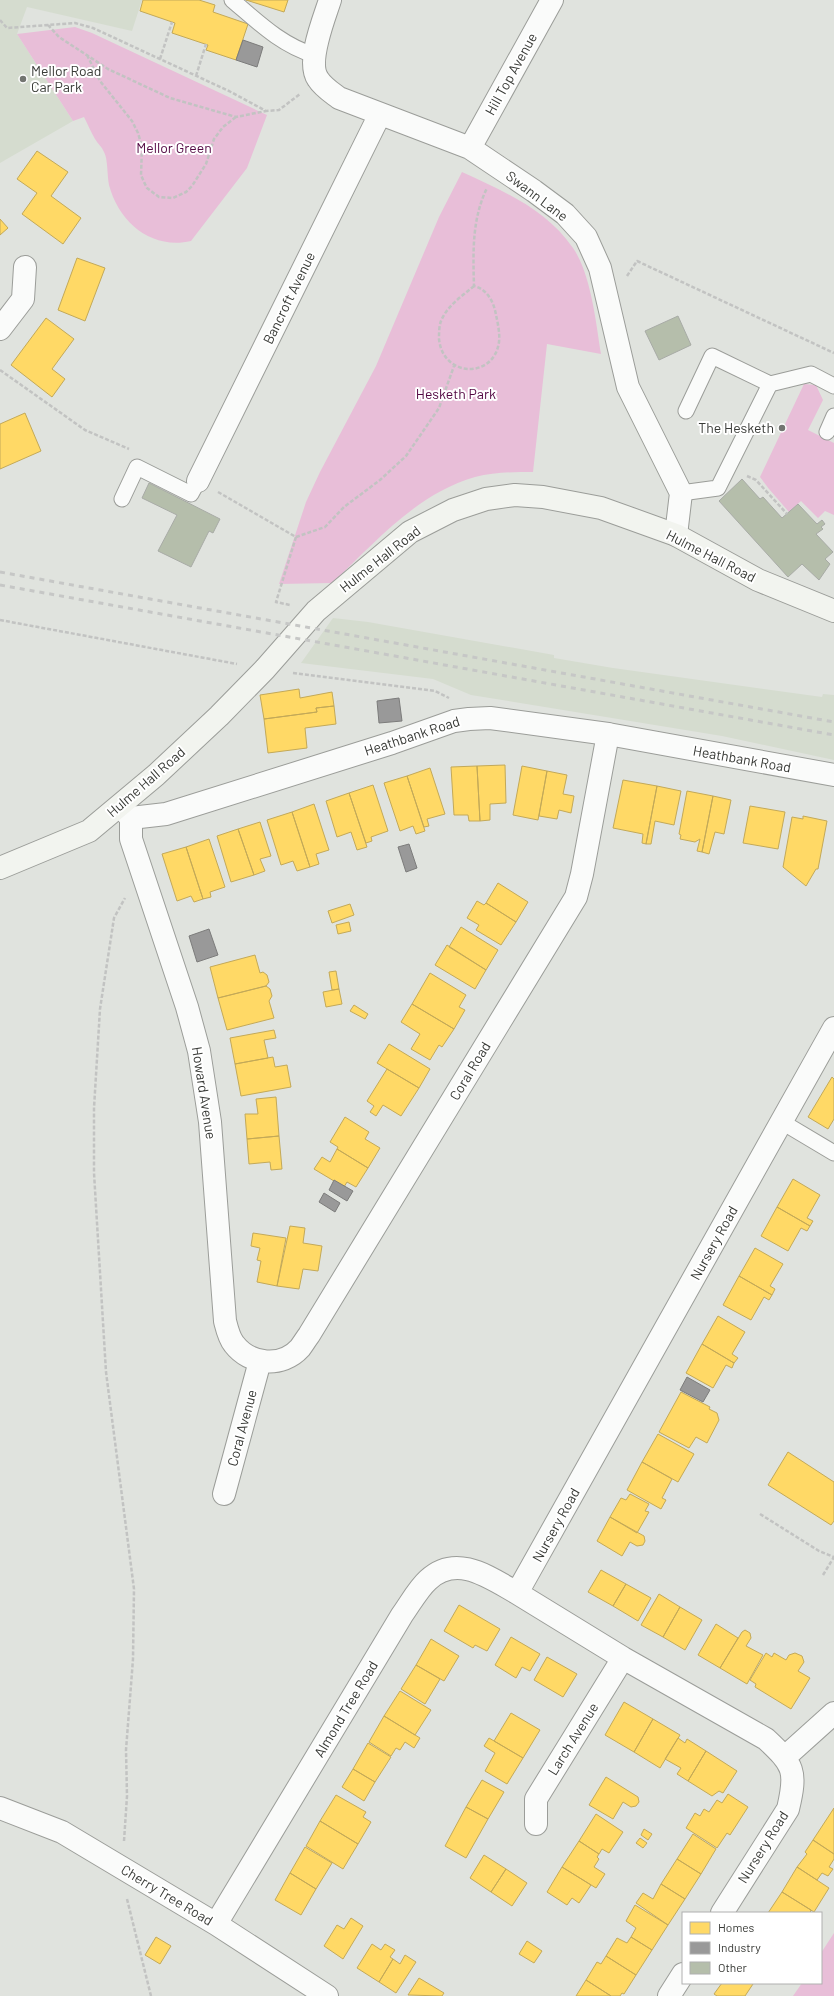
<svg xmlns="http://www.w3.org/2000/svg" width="834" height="1996" viewBox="0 0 834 1996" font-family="Barlow,sans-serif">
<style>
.built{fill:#d5dccf}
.green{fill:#e8bed8}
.homes{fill:#ffd966;stroke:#c3a958}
.industry{fill:#999;stroke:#7c7c7b}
.building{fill:#b5beab;stroke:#a8aba6}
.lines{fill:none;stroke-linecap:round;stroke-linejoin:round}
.service-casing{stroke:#9b9d99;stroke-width:17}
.minor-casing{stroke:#9b9d99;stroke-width:24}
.tertiary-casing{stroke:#9b9d99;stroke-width:24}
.secondary-casing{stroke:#9b9d99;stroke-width:24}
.path{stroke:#c2c3c2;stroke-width:2.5;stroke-dasharray:4 2;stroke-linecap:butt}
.service{stroke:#fafbfa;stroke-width:15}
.minor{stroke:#fafbfa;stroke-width:22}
.tertiary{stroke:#fafbfa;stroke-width:22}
.secondary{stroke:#f2f4ef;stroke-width:22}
.rail{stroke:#c6c7c6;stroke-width:3;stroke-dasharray:5 5;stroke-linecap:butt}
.poi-dot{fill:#737571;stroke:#fff;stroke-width:1.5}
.labels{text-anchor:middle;stroke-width:4;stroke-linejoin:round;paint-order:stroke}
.poi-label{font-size:14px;fill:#383a36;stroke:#fff;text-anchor:start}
.street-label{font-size:14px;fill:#383a36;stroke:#fff}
.park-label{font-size:14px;fill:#520742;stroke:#fff}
</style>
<rect width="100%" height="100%" fill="#e0e3de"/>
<!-- built -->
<path class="built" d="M0,0h142l-10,31 -105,-24 -10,27 56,87 -73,42z
M333,618l35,4 186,33v3l59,10 209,29 1,-3 11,1v65l-112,-24 -251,-41 -38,-16 -132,-16z"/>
<!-- green -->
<path class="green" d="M75,27l17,6 175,82 -20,53 -56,73c-39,9 -72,-18 -82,-56 -2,-9 -1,-26 -5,-33 -2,-5 -6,-8 -9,-13 -4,-7 -7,-14 -11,-22l-11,4 -56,-87z
M462,172c41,19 84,37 111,76 18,26 23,75 28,106l-54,-10 -14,128c-19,0 -39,0 -58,5 -59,17 -99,65 -143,106l-53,1 27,-82 14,-30 56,-106 63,-149z
M804,384l12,1 7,15 -15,30 26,13v72l-9,-4 -7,7 -17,-17 -12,11 -20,-23 -9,-12z
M834,1933v63h-41l9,-13h19v-30z"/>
<!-- homes -->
<path class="homes" d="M143,0h56l16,5 -2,7 35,12 -12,36 -30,-10 2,-5 -36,-12 3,-10 -35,-12z
M246,0h42l-4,12z
M37,151l31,21 -17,24 30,22 -18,26 -41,-30 15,-21 -20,-14z
M0,219l8,9 -8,7z
M77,258l28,10 -20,53 -27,-11z
M46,318l28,21 -22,30 13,10 -13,18 -41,-32z
M25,413l16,38 -41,18v-45z
M299,689l1,9 32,-6 2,14 -18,2 1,4 -53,7 -4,-24z
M334,706l2,18 -31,4 2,20 -39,5 -4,-34 53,-7 -1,-4z
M505,765l1,38 -16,1v16l-10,1 -3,-55z
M477,766l3,55h-11l-1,-6h-14l-3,-48z
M522,766l25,5 -9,49 -25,-5z
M430,768l15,46 -18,5 2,7 -5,1 -17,-51z
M547,771l20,4 -4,19 11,2 -3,17 -12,-3 -2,9 -18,-3z
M407,776l18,55 -9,3 -3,-8 -13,5 -16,-48z
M623,780l34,6 -11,58 -4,-1 1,-9 -30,-6z
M373,785l15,46 -17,6 1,4 -6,2 -17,-50z
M657,786l24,5 -7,34 -19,-4 -4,23h-5z
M687,791l26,5 -11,56 -5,-1 3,-12 -5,3 -15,-3 1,-4 -2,-1z
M349,793l18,54 -10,3 -6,-18 -14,5 -11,-36z
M713,796l18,4 -7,34 -9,-2 -6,22 -7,-2z
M314,804l15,46 -13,4 3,10 -9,3 -18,-55z
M750,806l35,6 -7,37 -35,-6z
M292,812l18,55 -13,4 -4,-10 -12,4 -14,-45z
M803,816l24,5 -9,48h-2l-10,17 -23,-19 9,-50 11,2z
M260,822l11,34 -11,3 5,12 -11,4 -16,-46z
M238,829l16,46 -23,7 -14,-46z
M209,839l16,48 -15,5 1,5 -8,2 -17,-52z
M186,847l17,52 -9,3 -3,-6 -14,5 -15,-47z
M498,883l30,19 -12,20 -30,-19z
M477,901l7,4 2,-2 30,19 -15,23 -25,-15 3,-5 -12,-7z
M350,904l4,11 -22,8 -4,-12z
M349,922l2,9 -13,3 -2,-9z
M461,927l37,23 -12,20 -37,-23z
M447,945l39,25 -11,19 -40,-24z
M255,955l5,18 3,-1 4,3 2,7 -3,4 -48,12 -8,-31z
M336,971l3,18 -7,1 -3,-18z
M430,973l36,22 -7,12 6,3 -11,19 -42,-25z
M266,986l4,3 2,7 -3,5 5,17 -47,12 -9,-32z
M339,989l3,15 -16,3 -3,-15z
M412,1004l42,25 -12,18 -3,-2 -9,15 -19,-11 9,-15 -19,-12z
M354,1005l14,9 -3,5 -15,-8z
M274,1030l2,8 -12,2 4,18 -33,6 -5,-26z
M389,1044l41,25 -11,19 -42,-25z
M273,1057l2,10 12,-2 4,22 -50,9 -6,-32z
M387,1069l32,19 -18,28 -18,-11 -7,11 -6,-4 4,-6 -7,-5z
M832,1077l2,2v40l-6,10 -20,-12z
M276,1097l3,39 -32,3 -2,-25h13l-2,-15z
M345,1117l24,15 -4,7 15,9 -12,20 -31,-19 1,-2 -8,-5z
M279,1136l3,33 -11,1 -1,-8 -21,2 -2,-25z
M337,1149l31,19 -12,19 -9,-5 -3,5 -30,-18 8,-12 8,5z
M793,1179l27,16 -13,23 6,3 -3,5 -33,-19z
M777,1207l33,19 -3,5 -6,-3 -13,23 -27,-15z
M290,1226l15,2 -2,15 19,3 -4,25 -15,-2 -4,20 -22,-3z
M253,1233l33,5 -9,48 -20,-4 4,-21 -4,-1 3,-12 -9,-2z
M755,1248l28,16 -13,22 5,3 -3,6 -33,-19z
M739,1276l33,19 -3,5 -5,-3 -13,23 -28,-15z
M718,1316l27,16 -13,22 6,4 -4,5 -32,-19z
M702,1344l32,19 -2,5 -6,-3 -13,23 -27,-15z
M681,1392l29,15 -1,2 8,4 2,7 -12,23 -11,-6 -7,11 -30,-16z
M658,1434l36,20 -16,28 -36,-20z
M788,1452l46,30v39l-3,4 -63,-40z
M642,1462l30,17 -10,19 4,2 -5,9 -34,-19z
M630,1494l19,10 -4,7 4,1 -12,21 -27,-16 11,-19 5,2z
M610,1517l34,19 1,5 -2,4 -6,1 -7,-4 -8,14 -25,-15z
M601,1570l25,14 -13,22 -25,-14z
M626,1584l25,14 -13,23 -25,-15z
M659,1594l21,13 -17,30 -22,-12z
M459,1605l41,24 -13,22 -12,-6 -2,3 -29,-17z
M680,1607l22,13 -17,30 -22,-13z
M716,1624l22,14 -18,30 -22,-13z
M745,1630l5,3 1,5 -5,8 17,9 -16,29 -27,-16 22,-36z
M511,1637l29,17 -10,17 -8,-4 -6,11 -21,-13z
M431,1639l28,17 -15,25 -28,-16z
M766,1653l6,4 2,-4 12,7 3,-5 6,-2 7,3 2,6 -6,9 12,7 -19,31 -36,-22 1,-3 -6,-4z
M547,1657l30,17 -14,23 -29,-17z
M416,1665l24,14 -15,25 -24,-15z
M400,1691l31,19 -16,25 -31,-19z
M624,1702l29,17 -19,33 -29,-17z
M511,1713l29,17 -17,28 -29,-17z
M384,1716l36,22 -6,10 -9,-6 -5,8 -4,-2 -5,8 -22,-14z
M653,1719l27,16 -20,33 -26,-16z
M489,1738l34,20 -16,26 -22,-13 10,-18 -11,-7z
M678,1738l7,5 2,-4 19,12 -18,30 -11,-7 4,-6 -16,-9z
M368,1743l23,14 -16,25 -22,-13z
M706,1751l31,20 -14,22 -4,-2 -7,5 -24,-15z
M353,1769l22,13 -11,19 -22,-14z
M606,1777l32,20 1,5 -3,4 -5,1 -8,-5 -10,17 -24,-14z
M482,1780l22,12 -16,27 -22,-12z
M728,1794l20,13 -18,28 -3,-2 -10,15 -31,-20 9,-15 5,3 4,-7 5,3 8,-12 5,3z
M336,1795l30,17 -3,5 8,5 -13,22 -38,-23z
M466,1807l22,12 -22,39 -21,-12z
M834,1808v46l-21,-14z
M596,1814l27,18 -14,21 -7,-4 -3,5 -20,-13z
M320,1821l38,23 -15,25 -37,-23z
M644,1829l8,5 -4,6 -7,-5z
M693,1834l23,15 -15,25 -24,-15z
M640,1838l7,5 -4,5 -7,-5z
M813,1840l21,14v5l-5,8 4,2 -5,7 -6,-3 -5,7 -20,-13 10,-13 -2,-2z
M579,1841l20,13 -2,3 2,2 -5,8 11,7 -9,14 -34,-21z
M305,1847l27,16 -16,26 -26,-16z
M484,1855l22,14 -15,23 -21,-14z
M677,1859l24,15 -16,25 -24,-15z
M562,1867l29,18 -12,18 -7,-5 -5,7 -20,-13z
M797,1867l32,21 -15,24 -32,-20z
M506,1869l21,14 -15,23 -21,-14z
M290,1873l26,16 -15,26 -26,-15z
M661,1884l24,15 -17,26 -32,-22 7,-10 10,6z
M782,1892l29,18 -1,3h-42z
M635,1905l33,20 -16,25 -21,-13 5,-9 -10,-7z
M351,1918l12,8 -20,33 -19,-13 13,-21 7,4z
M156,1937l15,9 -11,18 -15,-9z
M631,1937l21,13 -16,25 -30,-19 11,-18 10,5z
M527,1941l15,10 -8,12 -15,-9z
M372,1944l9,6 4,-6 10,6 -5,7 3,2 -14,23 -22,-14z
M405,1955l11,7 -20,31 -17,-11 14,-23 7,5z
M606,1956l30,19 -12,19 -2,-1 -2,3h-9l-25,-16 11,-18 4,2z
M419,1978l25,15 -2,3 -34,-1z
M586,1980l25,16h-35z
M722,1983h30l1,1 -8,12h-28l-3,-2z"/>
<!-- industry -->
<path class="industry" d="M243,40l20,7 -6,20 -21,-7z
M399,698l3,23 -23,2 -2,-22z
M409,844l8,24 -11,4 -8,-25z
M209,929l9,26 -21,7 -8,-26z
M334,1180l19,11 -6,10 -18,-11z
M324,1193l16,10 -5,9 -16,-10z
M687,1377l23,13 -7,12 -23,-12z"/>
<!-- building -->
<path class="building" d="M678,316l13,29 -32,15 -14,-29z
M742,479l18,20 3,-2 19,21 16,-14 19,20 5,-4 3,4 -4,3 2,2 -7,5 17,18 -8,7 5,5 -11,16 -17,-16 -14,13 -69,-76z
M149,483l71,36 -7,14 -4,-2 -18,36 -33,-16 19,-36 -35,-17z"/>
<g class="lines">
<defs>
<path id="service" d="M232,0c26,22 49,45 82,55
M770,384l41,-10 23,12
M827,432l7,-16
M681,493l37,-5 52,-104 -58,-28 -26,55
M122,499l15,-32 54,27 7,-13
M782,1122l52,31"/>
<path id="minor" d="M330,0c-6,19 -24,62 -12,79 5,8 13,13 21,19l131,50 64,43 31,23 21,23 14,31 28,119 53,106 -5,42
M470,148l82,-148
M0,329l23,-30 2,-32
M198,481l182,-367
M131,818v21l56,168 12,44 11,71 15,199c2,8 4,17 9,23 16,21 48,24 66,4 3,-4 6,-9 9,-13l267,-438 6,-23 26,-140
M224,1494l36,-133
M785,1757l49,-44
M0,1808l62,24 154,92 111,72
M536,1824v-25l87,-141
M722,1913l66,-104c9,-38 6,-44 -22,-70l-143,-81 -106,-65 317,-565
M216,1924l186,-309c8,-11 16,-26 26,-35 29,-27 62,-2 89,13
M669,1996l14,-22"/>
<path id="tertiary" d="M120,806l11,12 35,-4 226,-71 62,-22 15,-2 21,-1 118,16 226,41"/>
<path id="secondary" d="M0,868l89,-37 67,-56 63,-59 46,-47 51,-58 94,-79 43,-22 33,-11 29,-4 28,2 58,11 75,27 82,45 76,31"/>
</defs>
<!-- service casing -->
<use href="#service" class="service-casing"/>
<!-- minor casing -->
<use href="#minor" class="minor-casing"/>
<!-- tertiary casing -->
<use href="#tertiary" class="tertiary-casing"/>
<!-- secondary casing -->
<use href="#secondary" class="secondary-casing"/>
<!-- path -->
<path class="path" d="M0,20l7,8 68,-5 18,5 136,63 37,20 13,-1 21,-16
M48,25l11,12 49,32 62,29 66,19 30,-6
M87,55l13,26 32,40 6,12 4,14 -1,28 3,7 3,6 12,9 14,1 13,-6 6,-6 14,-22 8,-25 9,-12 13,-10
M160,59l12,-37
M196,76l10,-32
M627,276l10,-15 197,92
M474,286c-12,10 -27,20 -33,35 -2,5 -2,12 -2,18 4,39 55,40 60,3 1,-8 -1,-18 -3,-27 -2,-13 -9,-26 -22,-29 -1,-35 -2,-67 13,-98
M0,370l85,60 44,19
M747,476l9,4 31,34
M218,492l78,45 -20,65 14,3
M296,537l29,-10 19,-20 36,-27 26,-24 33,-48 15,-42
M0,620l237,44
M293,673l142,18 14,7
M760,1514l59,37 15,6
M823,1575l11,-18
M124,1841l3,-45 -1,-46 7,-91 1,-70 -28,-217 -12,-199v-65l6,-99 14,-91 11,-20
M127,1899l24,97"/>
<!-- service -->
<use href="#service" class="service"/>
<!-- minor -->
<use href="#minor" class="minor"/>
<!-- tertiary -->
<use href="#tertiary" class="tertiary"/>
<!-- secondary -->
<use href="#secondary" class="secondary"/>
<!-- rail -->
<path class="rail" d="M0,572l834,150
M0,585l834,150"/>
</g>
<!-- markers -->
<g class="poi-dot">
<circle cx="23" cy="79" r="4"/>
<circle cx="782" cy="428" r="4"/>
</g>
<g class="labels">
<!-- poi labels -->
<g class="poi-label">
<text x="31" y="76">Mellor Road<tspan x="31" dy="16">Car Park</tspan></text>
<text x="774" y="433" text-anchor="end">The Hesketh</text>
</g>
<!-- street labels -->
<g class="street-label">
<text transform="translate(511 74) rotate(-61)" y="5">Hill Top Avenue</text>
<text transform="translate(537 196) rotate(37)" y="5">Swann Lane</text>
<text transform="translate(289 298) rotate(-64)" y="5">Bancroft Avenue</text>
<text transform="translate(711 556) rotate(27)" y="5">Hulme Hall Road</text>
<text transform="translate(380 559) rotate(-38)" y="5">Hulme Hall Road</text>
<text transform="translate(412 736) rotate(-18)" y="5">Heathbank Road</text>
<text transform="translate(742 759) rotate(10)" y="5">Heathbank Road</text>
<text transform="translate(146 782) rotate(-41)" y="5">Hulme Hall Road</text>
<text transform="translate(470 1071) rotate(-59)" y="5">Coral Road</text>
<text transform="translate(204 1093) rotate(81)" y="5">Howard Avenue</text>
<text transform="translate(714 1243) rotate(-61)" y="5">Nursery Road</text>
<text transform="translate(242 1428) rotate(-75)" y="5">Coral Avenue</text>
<text transform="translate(556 1525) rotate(-61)" y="5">Nursery Road</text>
<text transform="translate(346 1709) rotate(-59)" y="5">Almond Tree Road</text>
<text transform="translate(573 1739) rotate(-58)" y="5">Larch Avenue</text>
<text transform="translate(763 1847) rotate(-58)" y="5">Nursery Road</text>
<text transform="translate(167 1895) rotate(31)" y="5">Cherry Tree Road</text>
</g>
<!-- park labels -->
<g class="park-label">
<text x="174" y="153">Mellor Green</text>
<text x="456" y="399">Hesketh Park</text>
</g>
</g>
<!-- legend -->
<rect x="682" y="1912" width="140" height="72" fill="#ffffff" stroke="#afb0af"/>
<rect x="690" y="1922" width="20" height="12" fill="#ffd966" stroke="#afb0af"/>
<text x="718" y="1932" font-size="12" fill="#383a36">Homes</text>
<rect x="690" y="1942" width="20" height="12" fill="#999999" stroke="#afb0af"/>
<text x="718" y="1952" font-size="12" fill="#383a36">Industry</text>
<rect x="690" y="1962" width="20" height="12" fill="#b5beab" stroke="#afb0af"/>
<text x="718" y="1972" font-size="12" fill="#383a36">Other</text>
</svg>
